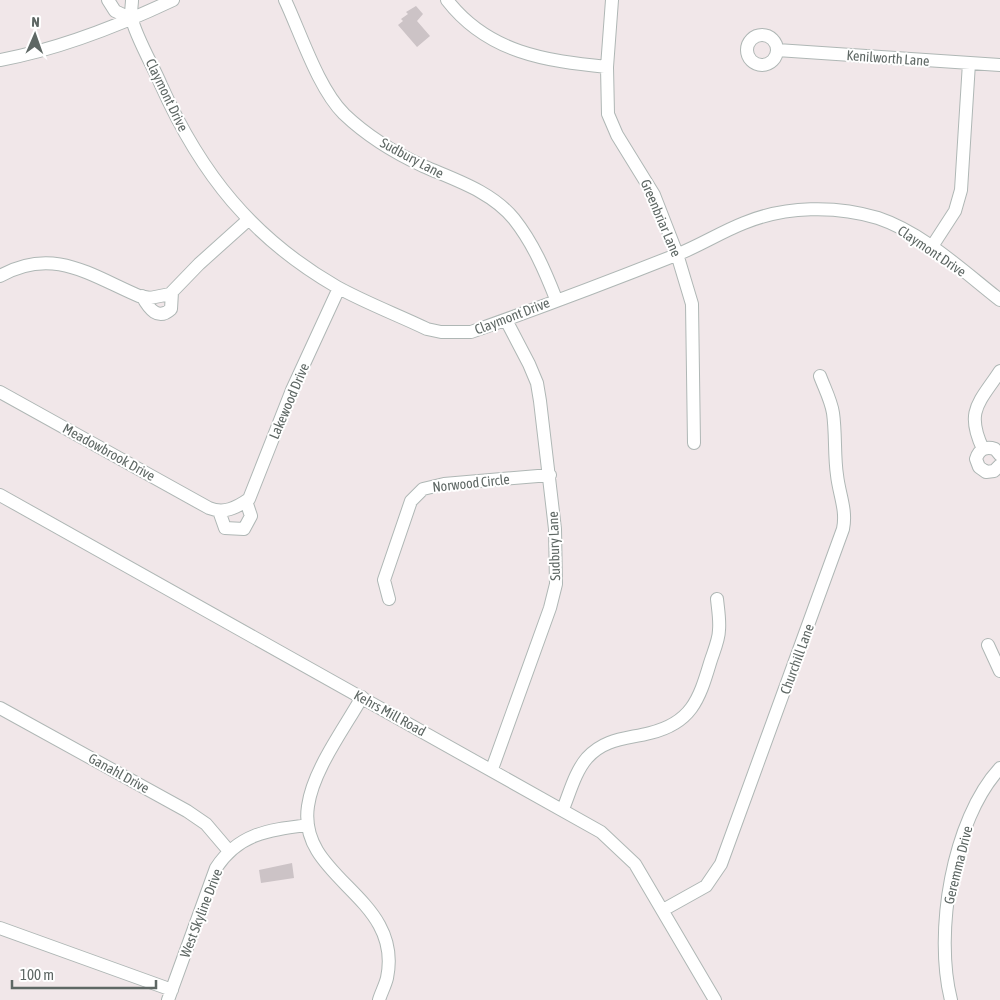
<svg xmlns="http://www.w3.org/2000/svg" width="1000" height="1000" viewBox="0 0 1000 1000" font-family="'Asap Condensed',sans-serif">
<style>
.building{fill:#ccc3c6}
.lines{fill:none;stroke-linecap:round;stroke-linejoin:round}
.minor-casing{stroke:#afb7b5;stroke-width:14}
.minor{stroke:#fff;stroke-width:12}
.labels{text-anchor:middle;stroke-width:4;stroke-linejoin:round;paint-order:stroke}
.street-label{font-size:14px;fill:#5e6764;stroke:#fff}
</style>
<rect width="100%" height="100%" fill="#f1e7e9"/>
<!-- building -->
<path class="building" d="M416,6l7,8 -6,7 13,15 -13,11 -19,-22 5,-4 -2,-2 7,-5 -2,-2z
M292,863l2,15 -33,5 -2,-13z"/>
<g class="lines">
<defs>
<path id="minor" d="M108,0l7,11 17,8
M132,0c0,6 -2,13 0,19 3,16 22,49 29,66 40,89 91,153 176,202 29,16 61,28 90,42l14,3h30c68,-24 137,-50 205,-77 23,-9 45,-23 68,-32 41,-17 92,-18 134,-5 45,15 85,53 122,82
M285,0c16,34 33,88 59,114 23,22 51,39 79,52 32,14 68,25 91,53 19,24 31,52 42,80
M447,0c41,53 99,61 160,67
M612,0l-5,67 1,47 9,21 37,60 23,59 15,50 2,139
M747 50a15 15 0 1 1 30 0a15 15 0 1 1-30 0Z
M777,50l223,15
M0,60c60,-11 118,-34 173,-60
M931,248l24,-37 6,-21 8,-127
M0,276c53,-30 90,-1 139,20l11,2 20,-4 29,-30 49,-44
M142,296c7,13 16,25 29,13l1,-17
M0,392l209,116c15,6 27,0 40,-9l43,-109 47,-102
M983,449c-18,-38 -4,-46 17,-78
M1000,455l-5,-6c-9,-3 -16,0 -19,10l3,8 7,5 8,-1 6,-6
M0,495l601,337 34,32 80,136
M219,511l6,17 19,1 7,-13 -5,-15
M389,599l-5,-19 27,-79 12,-12 21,-5 106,-9
M988,645l12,26
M362,697c-18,32 -49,73 -54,109 -11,73 96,90 79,172 -2,8 -6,15 -8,22
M0,708l187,103 19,13 23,27
M492,769l58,-161 6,-24 -1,-55 -15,-128 -3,-18 -8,-19 -23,-44
M563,809c7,-17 12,-37 24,-51 18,-20 40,-19 63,-25 41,-10 49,-33 60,-70 3,-10 9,-23 9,-33 1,-10 -1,-21 -2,-31
M663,910l43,-24 15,-22 122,-335c4,-19 -4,-35 -6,-54 -3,-20 -1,-41 -4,-62 -2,-13 -9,-26 -13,-37
M0,928l172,62
M168,1000l48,-132c23,-35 53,-38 92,-43
M951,1000c-17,-67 1,-180 49,-232"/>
</defs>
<!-- minor casing -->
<use href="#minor" class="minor-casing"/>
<!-- minor -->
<use href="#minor" class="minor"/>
</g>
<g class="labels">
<!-- street labels -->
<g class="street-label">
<text transform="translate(888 58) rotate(4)" y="5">Kenilworth Lane</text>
<text transform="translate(167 95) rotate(64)" y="5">Claymont Drive</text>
<text transform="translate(412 158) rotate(28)" y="5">Sudbury Lane</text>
<text transform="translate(661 218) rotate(67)" y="5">Greenbriar Lane</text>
<text transform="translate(932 251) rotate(34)" y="5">Claymont Drive</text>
<text transform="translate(512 316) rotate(-21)" y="5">Claymont Drive</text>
<text transform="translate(289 401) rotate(-67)" y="5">Lakewood Drive</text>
<text transform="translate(109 452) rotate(29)" y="5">Meadowbrook Drive</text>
<text transform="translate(471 483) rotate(-6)" y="5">Norwood Circle</text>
<text transform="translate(554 546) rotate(-92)" y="5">Sudbury Lane</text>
<text transform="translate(797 659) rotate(-70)" y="5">Churchill Lane</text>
<text transform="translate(390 713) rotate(29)" y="5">Kehrs Mill Road</text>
<text transform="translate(119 773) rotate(29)" y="5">Ganahl Drive</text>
<text transform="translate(958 865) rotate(-76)" y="5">Geremma Drive</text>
<text transform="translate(201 913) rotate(-69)" y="5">West Skyline Drive</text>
</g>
</g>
<!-- north arrow -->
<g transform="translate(35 35) rotate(2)" stroke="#ffffff" stroke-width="4" paint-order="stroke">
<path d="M0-4L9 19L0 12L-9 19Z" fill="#5e6764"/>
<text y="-8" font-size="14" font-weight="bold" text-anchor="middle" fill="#5e6764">N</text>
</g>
<!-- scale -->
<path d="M12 980v8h144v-8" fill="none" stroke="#5e6764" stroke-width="2.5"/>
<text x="20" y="980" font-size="15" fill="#5e6764" stroke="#ffffff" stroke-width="4" paint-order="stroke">100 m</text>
</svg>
